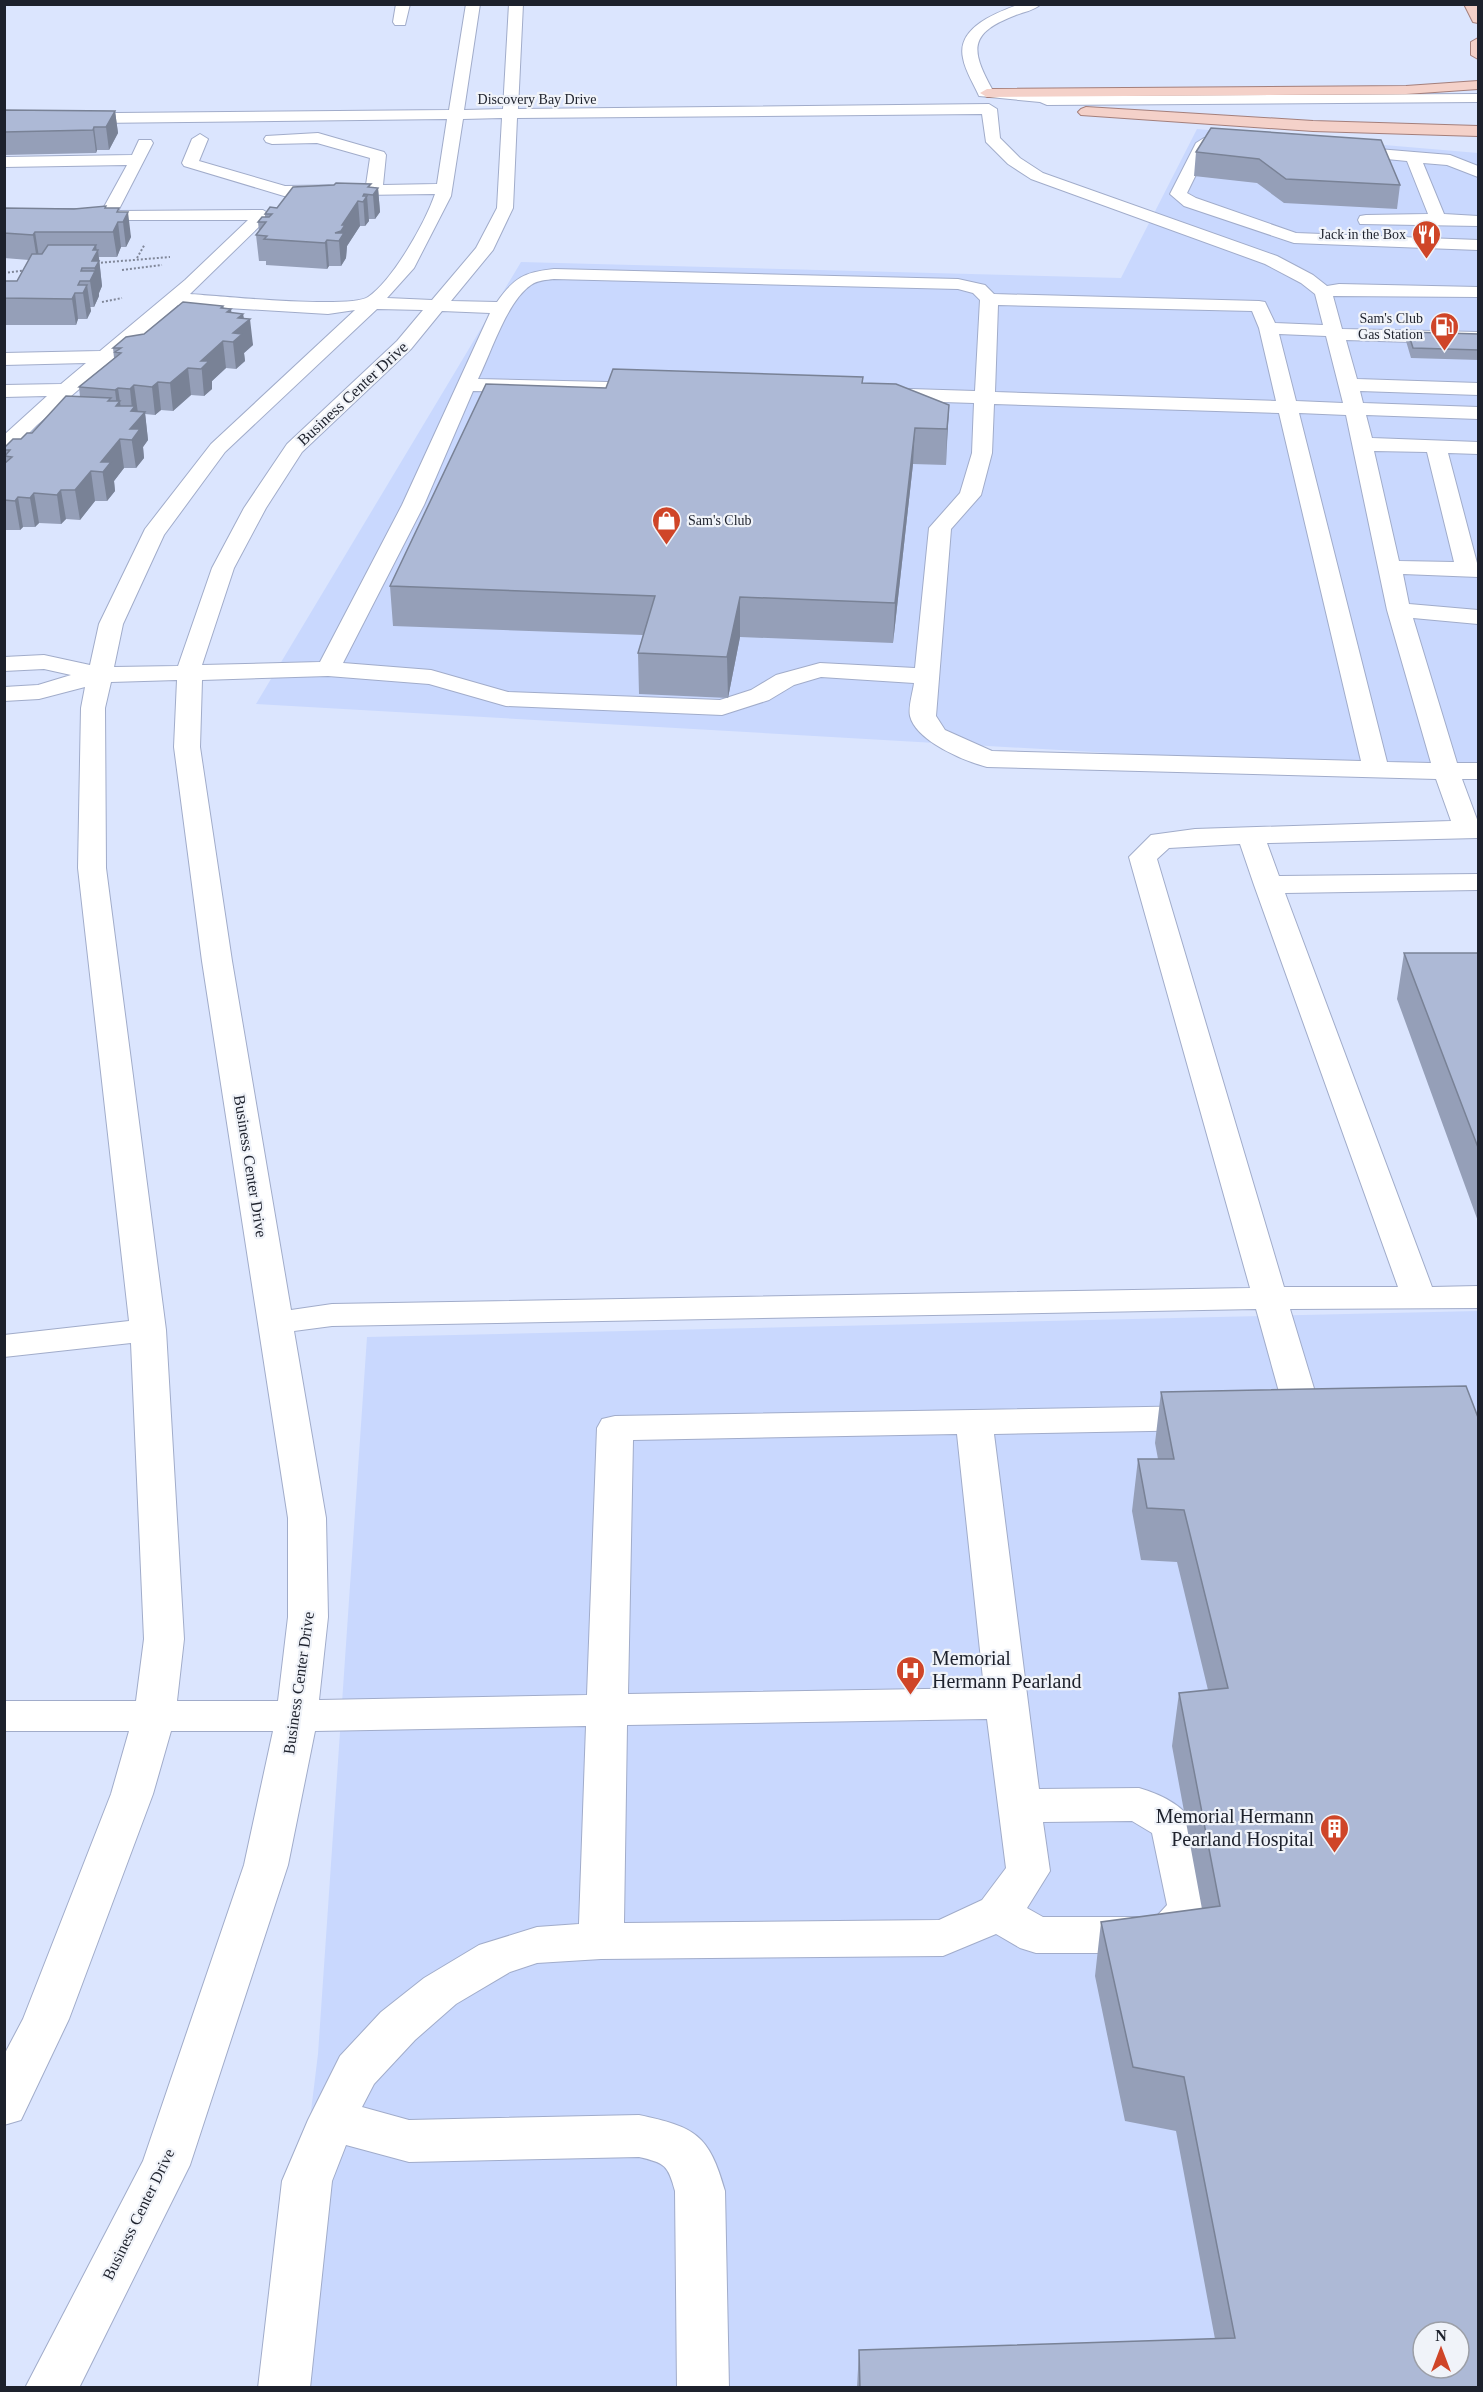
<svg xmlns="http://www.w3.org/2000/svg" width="1483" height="2392" viewBox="0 0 1483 2392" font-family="Georgia,serif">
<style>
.built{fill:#c9d8fe;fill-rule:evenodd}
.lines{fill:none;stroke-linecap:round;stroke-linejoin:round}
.minor-casing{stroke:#a1acca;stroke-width:2}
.major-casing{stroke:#a47f7b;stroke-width:2}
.path{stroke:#808799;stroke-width:2;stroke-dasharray:2 2;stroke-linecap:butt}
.minor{fill:#fff;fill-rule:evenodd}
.major{fill:#f4d1c9;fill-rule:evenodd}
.wall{fill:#959fb8}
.shaded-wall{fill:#798296}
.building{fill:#adb9d6;stroke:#798296;stroke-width:1.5;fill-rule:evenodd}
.labels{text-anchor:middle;stroke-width:4.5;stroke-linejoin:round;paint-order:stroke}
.far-street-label{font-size:14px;fill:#1d212c;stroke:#f0f3f9}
.far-poi-label{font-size:14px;fill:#1d212c;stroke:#f0f3f9;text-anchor:end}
.street-label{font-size:16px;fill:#1d212c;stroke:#f0f3f9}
.near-poi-label{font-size:20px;fill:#1d212c;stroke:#f0f3f9;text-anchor:start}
</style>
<rect width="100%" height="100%" fill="#dbe5fe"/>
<!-- built -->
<path class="built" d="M1197,129l281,24v621l-1222,-70 265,-442 600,16z
M1478,1311v1076l-1201,1 41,-334 49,-717zM1423,2332h36v36h-36z"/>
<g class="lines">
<defs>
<path id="minor" d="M396,4h14l-5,21h-10l-2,-3z
M466,4h14l-16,106 39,-1 6,-105h14l-5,105 471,-5 8,5 3,29 20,20 23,15 234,83 36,19 14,11 12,-2 139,3v10l-145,-1 9,33 136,3v12l-132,-4 11,39 121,4v12l-118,-4 3,12 115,4v12l-112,-4 6,23 106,4v12l-30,-1 29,110h1v14l-75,-3 6,30 69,6v14l-65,-6 44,145h21v16h-16l16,43v16l-211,5 12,33 199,-2v16l-193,3 147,394 46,-1v22l-188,1 29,96 15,4 5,8 -5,8c-15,5 -28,5 -43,0l-5,-8 -30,-108 -924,17 -38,5 32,187 2,99 -9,83 268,-5 10,-267 5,-9 13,-3 588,-10 13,4 5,8 -5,8 -13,4 -209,4 45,355 100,-1c21,6 44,17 55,36l18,86c-10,20 -24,36 -45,43h-131l-16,-5 -24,-14 -53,22 -342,3 -64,4 -27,9 -54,32 -41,36 -41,44 -12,23 47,13 230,-5c56,12 70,19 86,76l4,197h-52l-2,-197c-7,-26 -10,-28 -36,-34l-230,5 -63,-17 -14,36 -22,207h-52l24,-207 26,-61 32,-64 41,-44 43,-34 55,-33 58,-18 42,-3 7,-198 -271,5 -27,134 -98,300 -111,223h-54l118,-227 101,-296 29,-134h-102l-18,63 -84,225 -48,101 -17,5v-70l19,-36 88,-225 18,-63h-125v-30h132l8,-62 -13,-296 -127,14v-22l125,-14 -51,-453 3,-160 4,-21 -46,12 -35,2v-14l34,-2 33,-10 -27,-6 -40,2v-14l40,-2 46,10 9,-41 46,-95 66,-85 144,-134 -27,4 -150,-9 -141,120 -26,26 -7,2v-18l43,-39 -43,1v-12l57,-1 25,-21 -82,2v-12l96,-2 85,-71 63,-60h-147l-2,-4 28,-51 -123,2v-10l128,-2 7,-15h12l2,3 -35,68 145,-1 8,5 -81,79c28,2 160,15 178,3 25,-17 57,-74 67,-103l-151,2 -100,-30 -2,-3 10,-24 8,-5 8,5 -9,22 86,25 81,-1 4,-27 -53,-15 -45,1 -6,-2 -2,-3 2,-3 52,-3 66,19 2,3 -3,30 54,-1 10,-65 -443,5v-10l445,-4zM982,114l4,28 22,22 23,15 234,85 36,19 14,11 8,31 -48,-2 -10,-21 -6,-1 -265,-7 -9,-9 -27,-6 -404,-10c-30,3 -40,9 -57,33l-46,-1 42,-51 20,-42 4,-90zM502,118l-5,90 -21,40 -44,52 -45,-2 27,-30 37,-72 12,-77zM554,279l404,10 15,4 7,7 -5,91 -97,-3 -7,2 -3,4 3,4 7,2 96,3 -2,50 -12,40 -31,35 -14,140 -95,-5 -44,12 -25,15 -31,10 -212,-8 -77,-22 -88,-7 81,-158 49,-114 179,4 7,-2 3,-4 -3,-4 -7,-2 -174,-4c13,-26 29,-78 53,-94 7,-5 15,-5 23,-6zM998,305l254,6 7,17 17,73 -281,-9zM377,309l46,1 -26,31 -110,103 -43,64 -32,60 -34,98 -64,1 9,-43 41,-89 61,-83zM442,311l48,2 -88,192 -82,157 -118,3 32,-97 32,-60 36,-56 109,-103zM1279,334l47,2 17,67 -47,-2zM994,404l285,9 82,348 -369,-10 -47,-21 -9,-14 15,-187 30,-34 11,-42zM1299,413l47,2 41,195 44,153 -44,-1zM1374,451l53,1 27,110 -55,-1zM328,676l101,8 77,22 216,9 47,-15 25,-15 27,-8 93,6c-1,9 -6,24 -4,33 6,25 54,45 77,51l449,12 15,42 -256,8 -44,6 -22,22 121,431 -918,16 -41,6 -59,-349 -32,-214 2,-67zM177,680l-3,67 28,214 86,557v99l-10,84h-101l7,-62 -18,-309 -60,-462 -1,-160 6,-26zM1240,844l14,41 144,402h-114l-127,-428 12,-11zM957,1434l27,254 -356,6 5,-254zM987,1719l19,149 -24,32 -43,20 -315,3 3,-198zM1132,1821l20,12 15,72 -11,12h-113l-16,-9 23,-37 -7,-49z
M1020,4h21c-6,6 -17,8 -25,11 -47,18 -46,34 -24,74l80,7 406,-2v8l-431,3 -7,-3 -61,-6c-4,-10 -14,-25 -16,-38 -7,-31 35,-46 57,-54z
M1204,138h27l8,5 -8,5h-22l-22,45 9,5 100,35 182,7v10l-184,-7 -110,-37 -14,-12 26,-51z
M1342,146l108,9 28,11v11l-31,-12 -24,-2 21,51 34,2v10l-118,-2 -2,-4 2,-4 6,-1 62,-1 -21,-53 -71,-7 -2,-3z"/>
<path id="major" d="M1464,4h13l1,19 -5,-1z
M1478,38v21l-7,-4v-13z
M1478,81v8l-72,5 -419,3 -7,-4 7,-4 419,-3z
M1086,107l227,14 165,5v10l-165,-5 -232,-16 -3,-3 3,-3z"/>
</defs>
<!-- minor casing -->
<use href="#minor" class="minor-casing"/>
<!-- major casing -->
<use href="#major" class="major-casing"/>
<!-- path -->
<path class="path" d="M137,258l8,-14
M97,263l73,-6
M122,270l40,-5
M4,273l24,-3
M102,302l20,-4"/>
<!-- minor -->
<use href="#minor" class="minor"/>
<!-- major -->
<use href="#major" class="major"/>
</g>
<!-- wall -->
<path class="wall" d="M4,110l111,1 3,22 -9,17h-12l-1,3 -92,2z
M1211,128l189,57 -3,24 -113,-6 -27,-20 -63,-7 2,-24z
M371,187l7,1 2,24 -5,7h-6v2l-4,5h-5l-13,20 -1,12 -5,8h-12l-2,3 -61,-4v-4h-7l-3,-26 3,-3 -1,-10 7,-5v-3l12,-6z
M4,208h102l14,4 11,25 -5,10h-5l-4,10h-18l3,29 -3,7v3l-5,11h-4l1,4 -4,8h-9l-2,6h-72v-44h13l12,-21 -25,-2z
M223,306l1,2 7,5 12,1 1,4 9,27 -9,8 1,8 -9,8 -10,-1 -14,13v8l-8,7 -13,-1 -18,16 -12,-1 -6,5 -10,-1 3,26 -5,7 1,11 -8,10h-12l-10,13 1,10 -8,10h-12l-15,19 -14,-1 -5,5 -22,-1 -4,4h-12l-3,3h-16v-82l28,-15 48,-36 -1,-10 35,-29 -1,-10 31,-14z
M1408,332l71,2v26l-68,-2 -5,-17z
M863,384l86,21 -3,60 -33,-1 -20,179 -153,-6 -12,61 -89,-4 -1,-41 5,-18 -250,-9 -3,-40 216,-198z
M1404,953h75v271l-82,-225z
M1161,1392l318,996h-622l2,-38 356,-11 -39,-208 -51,-10 -30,-145 6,-54 101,-13 -30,-163 7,-53 29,-3 -31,-128 -36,-2 -9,-49 6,-52h20l-3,-16z"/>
<!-- shaded-wall -->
<path class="shaded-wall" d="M115,111l3,22 -9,17 -3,-23z
M94,127l3,23 -1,3 -3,-23z
M378,188l2,24 -5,7 -2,-24z
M364,194l1,5 2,-3 2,25 -4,5 -2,-30z
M358,201l2,25 -13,20 -1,12 -5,8 -2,-25 -4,-8z
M128,212l3,25 -5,10 -3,-25z
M118,222l3,25 -4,10 -4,-25z
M35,232l4,25 -2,3 -4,-25z
M327,240l2,26 -2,3 -2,-26z
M96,245l1,7 1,-2 4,36 -3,7v3l-5,11 -4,-26 5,-10 -3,-10 1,-11z
M87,285l4,26 -4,8 -4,-26z
M75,293l3,26 -2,6 -4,-26z
M231,309l3,24 4,-15 5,-4 1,10 6,-5 3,26 -9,8 1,8 -9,8 -3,-27 -6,-30z
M223,341l3,27 -14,13v8l-8,7 -3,-35z
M188,368l3,27 -18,16 -3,-28z
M158,382l3,28 -6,5 -3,-28z
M134,385l4,28 7,-1 3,28 -5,7 1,11 -8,10 -6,-39 1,-18 1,-2 -2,-20z
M118,388l6,41 -4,5 -5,-44z
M949,405l-2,36 -1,24 1,-36z
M915,428l-2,36 -20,179 2,-40z
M120,439l4,29 -10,13 1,10 -8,10 -6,-39z
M91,471l4,30 -15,19 -5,-30z
M61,490l5,29 -5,5 -4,-29z
M34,493l5,30 -4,4 -5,-29z
M18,497l5,30 -3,3 -5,-29z
M740,597v40l-12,61 -1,-41z"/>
<!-- building -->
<path class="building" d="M4,110l111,1 -9,16h-12l-1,3 -89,2z
M1211,128l170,12 19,45 -114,-6 -27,-20 -63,-7z
M336,183l35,1 -3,3 10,1 -5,7 -9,-1 -1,2h4l-4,6 -5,-1 -16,24h3l-4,6 -6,2h9l-5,8 -12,-1 -2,3 -61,-4 3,-3 -11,-1 10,-13h-8l4,-5h7l3,-3h-7l5,-7 7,1 16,-21 41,-2z
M106,206l-1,2h14l-2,4h11l-5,10h-5l-5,10h-78l-2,3 -29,-2v-25l70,1z
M48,245h48l-3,5h5l-6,11h7l-4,7h-13l-1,3h14l-5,10h-10l-2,4h9l-4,8h-8l-3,6 -68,-1v-17h13l15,-27h10z
M183,302l40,4 -2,2 10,1 -4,3 16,2 -5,4 12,1 -17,14 9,1 -9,8 -10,-1 -22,20h8l-8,8 -13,-1 -18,15 -12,-1 -6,5 -18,-2 -4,4 -12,-1 -3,2 -36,-3 42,-34 -6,-1 6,-4h-8l13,-11 18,-3z
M1408,332l71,2v16l-66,-2z
M613,369l250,8 -1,6 34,1 53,21 -2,24 -32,-1 -20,175 -155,-6 -13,60 -89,-4 17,-57 -265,-10 96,-202 120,4z
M66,396l45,2 -3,3h12l-4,5h19l-4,5 14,1 -15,17h10l-8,11 -12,-1 -19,23h10l-8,10 -12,-1 -16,19h-14l-4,5 -23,-2 -4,5 -12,-1 -3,4 -11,-1v-36l8,-7 -7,-1 5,-6h-6v-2l9,-9h8l6,-6h5z
M1404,953h75v197z
M1466,1386l13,34v968h-619l-1,-38 376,-12 -51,-261 -51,-10 -32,-145 119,-16 -41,-213 49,-5 -44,-178 -37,-2 -9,-49h36l-13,-67zM1423,2332h36v36h-36z"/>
<!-- icons -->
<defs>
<symbol id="restaurant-pin" viewBox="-11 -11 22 30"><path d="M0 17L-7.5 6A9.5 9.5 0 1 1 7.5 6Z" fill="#cf4528" stroke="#f0f3f9"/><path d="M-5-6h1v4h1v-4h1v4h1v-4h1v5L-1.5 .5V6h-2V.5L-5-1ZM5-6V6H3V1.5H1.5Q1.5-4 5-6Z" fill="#fff"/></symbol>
<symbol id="fuel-pin" viewBox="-11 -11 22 30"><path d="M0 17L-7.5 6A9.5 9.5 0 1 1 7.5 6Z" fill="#cf4528" stroke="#f0f3f9"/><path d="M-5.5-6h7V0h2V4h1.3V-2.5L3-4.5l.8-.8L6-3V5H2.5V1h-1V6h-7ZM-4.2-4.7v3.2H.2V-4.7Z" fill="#fff"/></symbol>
<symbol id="shop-pin" viewBox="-11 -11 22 30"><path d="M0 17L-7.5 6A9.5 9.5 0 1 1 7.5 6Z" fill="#cf4528" stroke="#f0f3f9"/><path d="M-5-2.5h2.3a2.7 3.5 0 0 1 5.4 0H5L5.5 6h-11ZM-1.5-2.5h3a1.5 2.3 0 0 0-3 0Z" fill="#fff"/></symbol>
<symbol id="hospital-pin" viewBox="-11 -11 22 30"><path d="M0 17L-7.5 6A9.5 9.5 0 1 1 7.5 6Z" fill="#cf4528" stroke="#f0f3f9"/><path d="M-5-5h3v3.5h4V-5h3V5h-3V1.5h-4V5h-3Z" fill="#fff"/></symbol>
<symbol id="building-pin" viewBox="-11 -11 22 30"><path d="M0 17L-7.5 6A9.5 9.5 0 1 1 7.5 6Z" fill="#cf4528" stroke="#f0f3f9"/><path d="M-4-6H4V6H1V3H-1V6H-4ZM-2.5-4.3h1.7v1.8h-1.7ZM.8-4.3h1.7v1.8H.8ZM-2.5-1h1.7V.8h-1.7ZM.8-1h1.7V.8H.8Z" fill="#fff"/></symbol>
</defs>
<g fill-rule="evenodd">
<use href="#restaurant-pin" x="1410" y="218" width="33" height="45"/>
<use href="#fuel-pin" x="1428" y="310" width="33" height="45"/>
<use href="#shop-pin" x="650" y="504" width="33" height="45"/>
<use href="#hospital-pin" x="894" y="1654" width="33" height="45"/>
<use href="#building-pin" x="1318" y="1812" width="33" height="45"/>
</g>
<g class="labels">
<!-- far-street labels -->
<g class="far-street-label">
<text x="537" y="104">Discovery Bay Drive</text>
</g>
<!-- far-poi labels -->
<g class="far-poi-label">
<text x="1406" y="239">Jack in the Box</text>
<text x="1423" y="323">Sam's Club<tspan x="1423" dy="16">Gas Station</tspan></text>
<text x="688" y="525" text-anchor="start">Sam's Club</text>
</g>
<!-- street labels -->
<g class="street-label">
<text transform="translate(352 393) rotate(-43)" y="6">Business Center Drive</text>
<text transform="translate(251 1166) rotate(81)" y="6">Business Center Drive</text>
<text transform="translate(298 1683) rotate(-82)" y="6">Business Center Drive</text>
<text transform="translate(138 2214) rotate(-64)" y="6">Business Center Drive</text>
</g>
<!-- near-poi labels -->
<g class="near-poi-label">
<text x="932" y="1665">Memorial<tspan x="932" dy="23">Hermann Pearland</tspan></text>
<text x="1314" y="1823" text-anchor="end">Memorial Hermann<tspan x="1314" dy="23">Pearland Hospital</tspan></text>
</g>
</g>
<!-- border -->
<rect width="1483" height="2392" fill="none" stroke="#1d212c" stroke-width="12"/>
<!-- north arrow -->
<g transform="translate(1441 2350)"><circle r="28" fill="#f0f3f9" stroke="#9c9fa7" stroke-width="1.5"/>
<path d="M0-4.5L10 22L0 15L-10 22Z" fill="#cf4528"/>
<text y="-9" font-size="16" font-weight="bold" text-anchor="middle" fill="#1d212c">N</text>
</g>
</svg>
